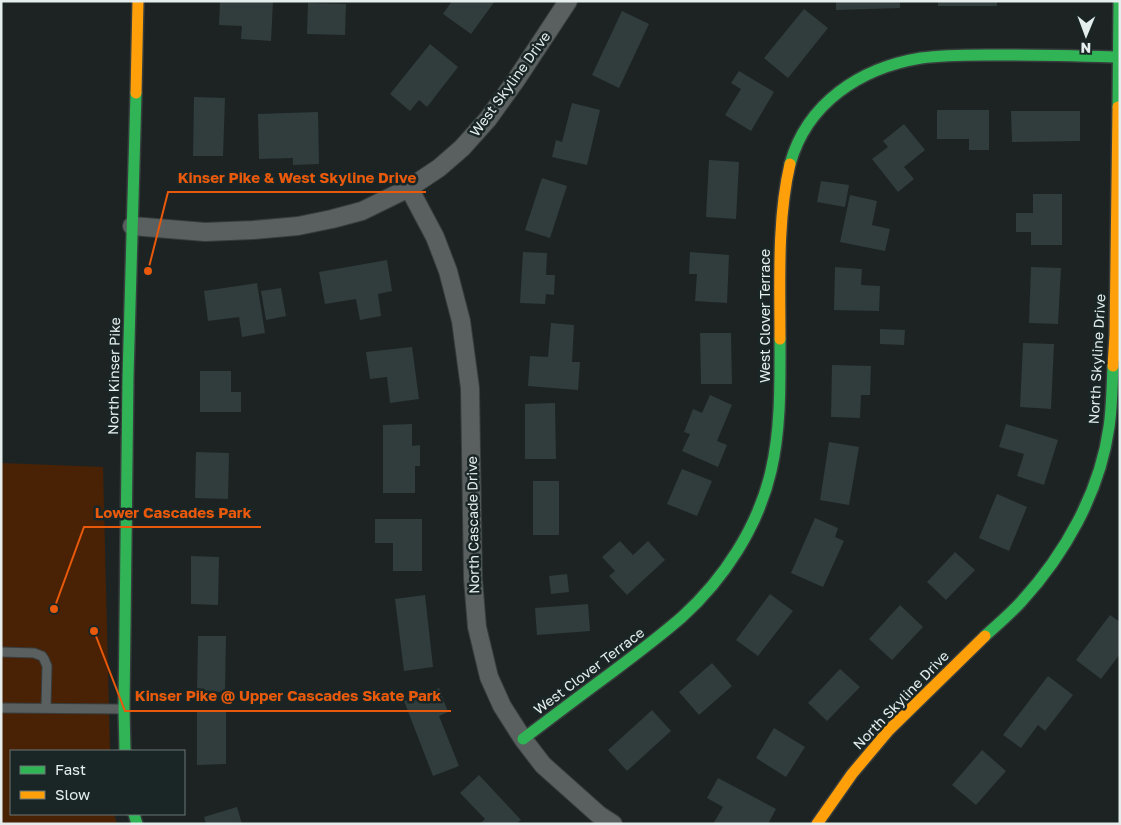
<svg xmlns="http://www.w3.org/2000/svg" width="1121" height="825" viewBox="0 0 1121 825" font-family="'Golos Text',sans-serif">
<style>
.green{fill:#492206}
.building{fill:#313c3c}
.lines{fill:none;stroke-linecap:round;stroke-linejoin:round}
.lane-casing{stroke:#373d3d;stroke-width:11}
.street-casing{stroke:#373d3d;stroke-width:20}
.fast-casing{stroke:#373d3d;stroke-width:14}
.slow-casing{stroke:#373d3d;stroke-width:14}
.lane{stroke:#5a5f5f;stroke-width:9}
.street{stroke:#5a5f5f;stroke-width:18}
.fast{stroke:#30b455;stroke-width:11}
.slow{stroke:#ff9f0a;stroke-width:11}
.labels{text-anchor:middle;stroke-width:5;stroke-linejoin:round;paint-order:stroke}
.street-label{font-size:14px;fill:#e5eded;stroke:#1a2626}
.leader{fill:none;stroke:#e8590c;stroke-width:2}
.callout-dot{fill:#e8590c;stroke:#1a2626;stroke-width:2}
.callout-label{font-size:15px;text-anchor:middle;font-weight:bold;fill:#e8590c;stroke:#1a2626;stroke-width:5;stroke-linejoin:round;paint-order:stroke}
</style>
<rect width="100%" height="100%" fill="#1d2323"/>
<!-- green -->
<path class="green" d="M1,463l102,4 7,284h-99v63h103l3,10h-116z"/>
<!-- building -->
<path class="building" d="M220,1h53l-2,40 -30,-2 1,-13 -23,-1z
M452,1h43l-24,33 -28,-20z
M836,1h64v7l-64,2z
M938,1h59v5h-59z
M308,3l38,1 -1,31 -38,-1z
M804,9l24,19 -40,50 -24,-20z
M622,11l27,13 -30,64 -27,-13z
M430,44l28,23 -31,40 -8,-7 -9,11 -20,-17z
M739,71l35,21 -23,39 -26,-16 16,-26 -10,-6z
M194,97l31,1 -2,58h-30z
M572,103l28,7 -13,55 -35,-8 4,-17 6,2z
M937,110h52v40h-20v-11h-32z
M1011,111h69v30l-68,1z
M318,112l1,52 -26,1v-7l-34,1 -1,-45z
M904,124l21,26 -21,17 10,12 -16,13 -26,-33 16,-12 -5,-6z
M709,160l30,2 -3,57 -30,-2z
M542,178l25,8 -17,52 -25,-8z
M821,181l28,4 -4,22 -28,-5z
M1033,194h29v51h-31v-13h-15v-19h17z
M850,195l27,6 -5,24 18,4 -5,22 -45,-9z
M523,252l24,1 -1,22h9l-1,20 -8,-1 -1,10 -25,-1z
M690,252l39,3 -2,48 -32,-2 2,-27h-8z
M387,260l5,31 -14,3 3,22 -21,4 -4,-21 -31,5 -6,-32z
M835,267l27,2 -1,16 19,1 -1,25 -45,-1z
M1031,267l30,1 -3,56 -29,-1z
M257,283l8,50 -23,4 -3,-20 -31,4 -4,-30z
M281,288l5,28 -20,4 -5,-29z
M551,323l23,2 -2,37h8l-2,28 -50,-4 2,-30 18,1z
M880,329l25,1 -1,15 -24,-1z
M700,333h31l1,51h-31z
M1023,343l31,1 -3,65 -31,-2z
M412,347l7,52 -29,4 -3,-26 -17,2 -4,-27z
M832,365l39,1 -1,29h-9l-1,23 -29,-1z
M200,371h31v21h10v20h-41z
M710,395l22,10 -15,36 10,4 -9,22 -36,-16 8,-17 -6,-2 9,-23 9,4z
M555,403l1,56h-31v-55z
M412,424v22l8,-1v21h-5v27h-32v-68z
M1006,424l52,16 -14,45 -27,-9 7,-22 -25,-7z
M829,442l30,5 -10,58 -29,-5z
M196,452l33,1 -1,46 -33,-1z
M682,469l30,12 -15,35 -30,-12z
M533,481h26v54h-26z
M997,494l30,13 -18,44 -30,-13z
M815,518l23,10 -3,9 9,4 -21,46 -32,-14z
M375,519h47v52h-29v-28h-18z
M620,541l13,14 15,-14 17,19 -38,35 -18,-19 6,-5 -13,-14z
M955,552l20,18 -29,30 -19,-18z
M191,556l28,1 -1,48 -27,-1z
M567,574l2,18 -18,2 -2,-18z
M770,594l23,17 -35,45 -22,-16z
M425,595l8,72 -29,4 -9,-72z
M588,604l2,27 -53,4 -2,-27z
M900,605l23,22 -31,33 -23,-21z
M1110,615l10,7v32l-19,25 -25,-19z
M198,636h28l-1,56 -28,-1z
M712,663l20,23 -33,29 -20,-23z
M840,669l20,18 -33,34 -19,-18z
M1048,676l25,19 -28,36 -7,-6 -17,23 -18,-13z
M439,688l9,24 -9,4 20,50 -26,10 -29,-75z
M652,710l19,21 -44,40 -19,-21z
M197,711h29v53l-29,1z
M774,728l31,19 -19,30 -30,-19z
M982,750l24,21 -30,34 -24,-20z
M479,775l42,45 -5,4h-36l5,-5 -25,-26z
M718,778l58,31 -8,15h-55l10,-17 -16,-9z
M237,807l5,17h-36l-2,-7z"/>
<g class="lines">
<defs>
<path id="lane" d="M1,652l33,1 8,3 2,3 3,7 -1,42
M1,708l120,1"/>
<path id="street" d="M409,188l26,49 13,34 13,50 9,67 3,191 4,48 12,50 13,29 21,33 20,26 56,50 14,9
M132,226l73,6 48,-2 45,-4 34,-7 30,-8 47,-23 30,-20 23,-20 26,-29 28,-39 52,-79"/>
<path id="fast" d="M1118,107l1,-106
M790,164c17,-61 70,-96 131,-106 28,-4 58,-3 87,-3 37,0 73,1 110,2
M985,636c12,-11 25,-22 36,-34 44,-48 79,-110 88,-175 3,-20 3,-41 4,-61
M523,739c29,-22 58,-44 88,-66 24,-18 48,-36 71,-56 42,-38 76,-90 89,-146 10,-43 9,-88 9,-132
M125,751l-1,-42 4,-332 8,-284
M134,814l3,10"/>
<path id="slow" d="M136,93l2,-92
M780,339c0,-56 -3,-120 10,-175
M1113,366l2,-31 3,-228
M817,824l35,-50 37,-44 96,-94"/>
</defs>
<!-- lane casing -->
<use href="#lane" class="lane-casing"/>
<!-- street casing -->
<use href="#street" class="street-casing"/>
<!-- fast casing -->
<use href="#fast" class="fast-casing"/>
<!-- slow casing -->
<use href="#slow" class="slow-casing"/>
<!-- lane -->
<use href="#lane" class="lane"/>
<!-- street -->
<use href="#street" class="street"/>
<!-- fast -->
<use href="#fast" class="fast"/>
<!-- slow -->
<use href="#slow" class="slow"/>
</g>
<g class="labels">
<!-- street labels -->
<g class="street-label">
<text transform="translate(510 84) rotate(-54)" y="5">West Skyline Drive</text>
<text transform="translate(765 316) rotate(-90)" y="5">West Clover Terrace</text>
<text transform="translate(1097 359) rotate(-87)" y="5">North Skyline Drive</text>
<text transform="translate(114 376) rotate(-89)" y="5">North Kinser Pike</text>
<text transform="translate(473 525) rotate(-91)" y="5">North Cascade Drive</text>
<text transform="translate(589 671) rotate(-37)" y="5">West Clover Terrace</text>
<text transform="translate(901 700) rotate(-46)" y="5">North Skyline Drive</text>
</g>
</g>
<!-- callouts -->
<path class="leader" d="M148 271L168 192H426M54 609L84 527H261M94 631L125 711H451"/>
<g class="callout-dot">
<circle cx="148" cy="271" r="5"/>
<circle cx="54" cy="609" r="5"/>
<circle cx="94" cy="631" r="5"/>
</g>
<g class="callout-label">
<text x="297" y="183">Kinser Pike &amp; West Skyline Drive</text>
<text x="173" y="518">Lower Cascades Park</text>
<text x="288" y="701">Kinser Pike @ Upper Cascades Skate Park</text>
</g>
<!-- border -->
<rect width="1121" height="825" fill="none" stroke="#e5eded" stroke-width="5"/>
<!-- legend -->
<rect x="10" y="750" width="175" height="65" fill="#1a2626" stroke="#6b7676"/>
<rect x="20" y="766" width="25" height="8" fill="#30b455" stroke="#6b7676"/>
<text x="55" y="775" font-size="15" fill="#e5eded">Fast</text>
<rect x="20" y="791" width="25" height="8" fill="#ff9f0a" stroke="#6b7676"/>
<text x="55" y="800" font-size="15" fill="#e5eded">Slow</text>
<!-- north arrow -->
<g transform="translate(1086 35) rotate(181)" stroke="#1a2626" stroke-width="4" paint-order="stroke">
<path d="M0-4L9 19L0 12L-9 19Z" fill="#e5eded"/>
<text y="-8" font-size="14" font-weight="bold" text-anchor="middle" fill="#e5eded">N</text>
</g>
</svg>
